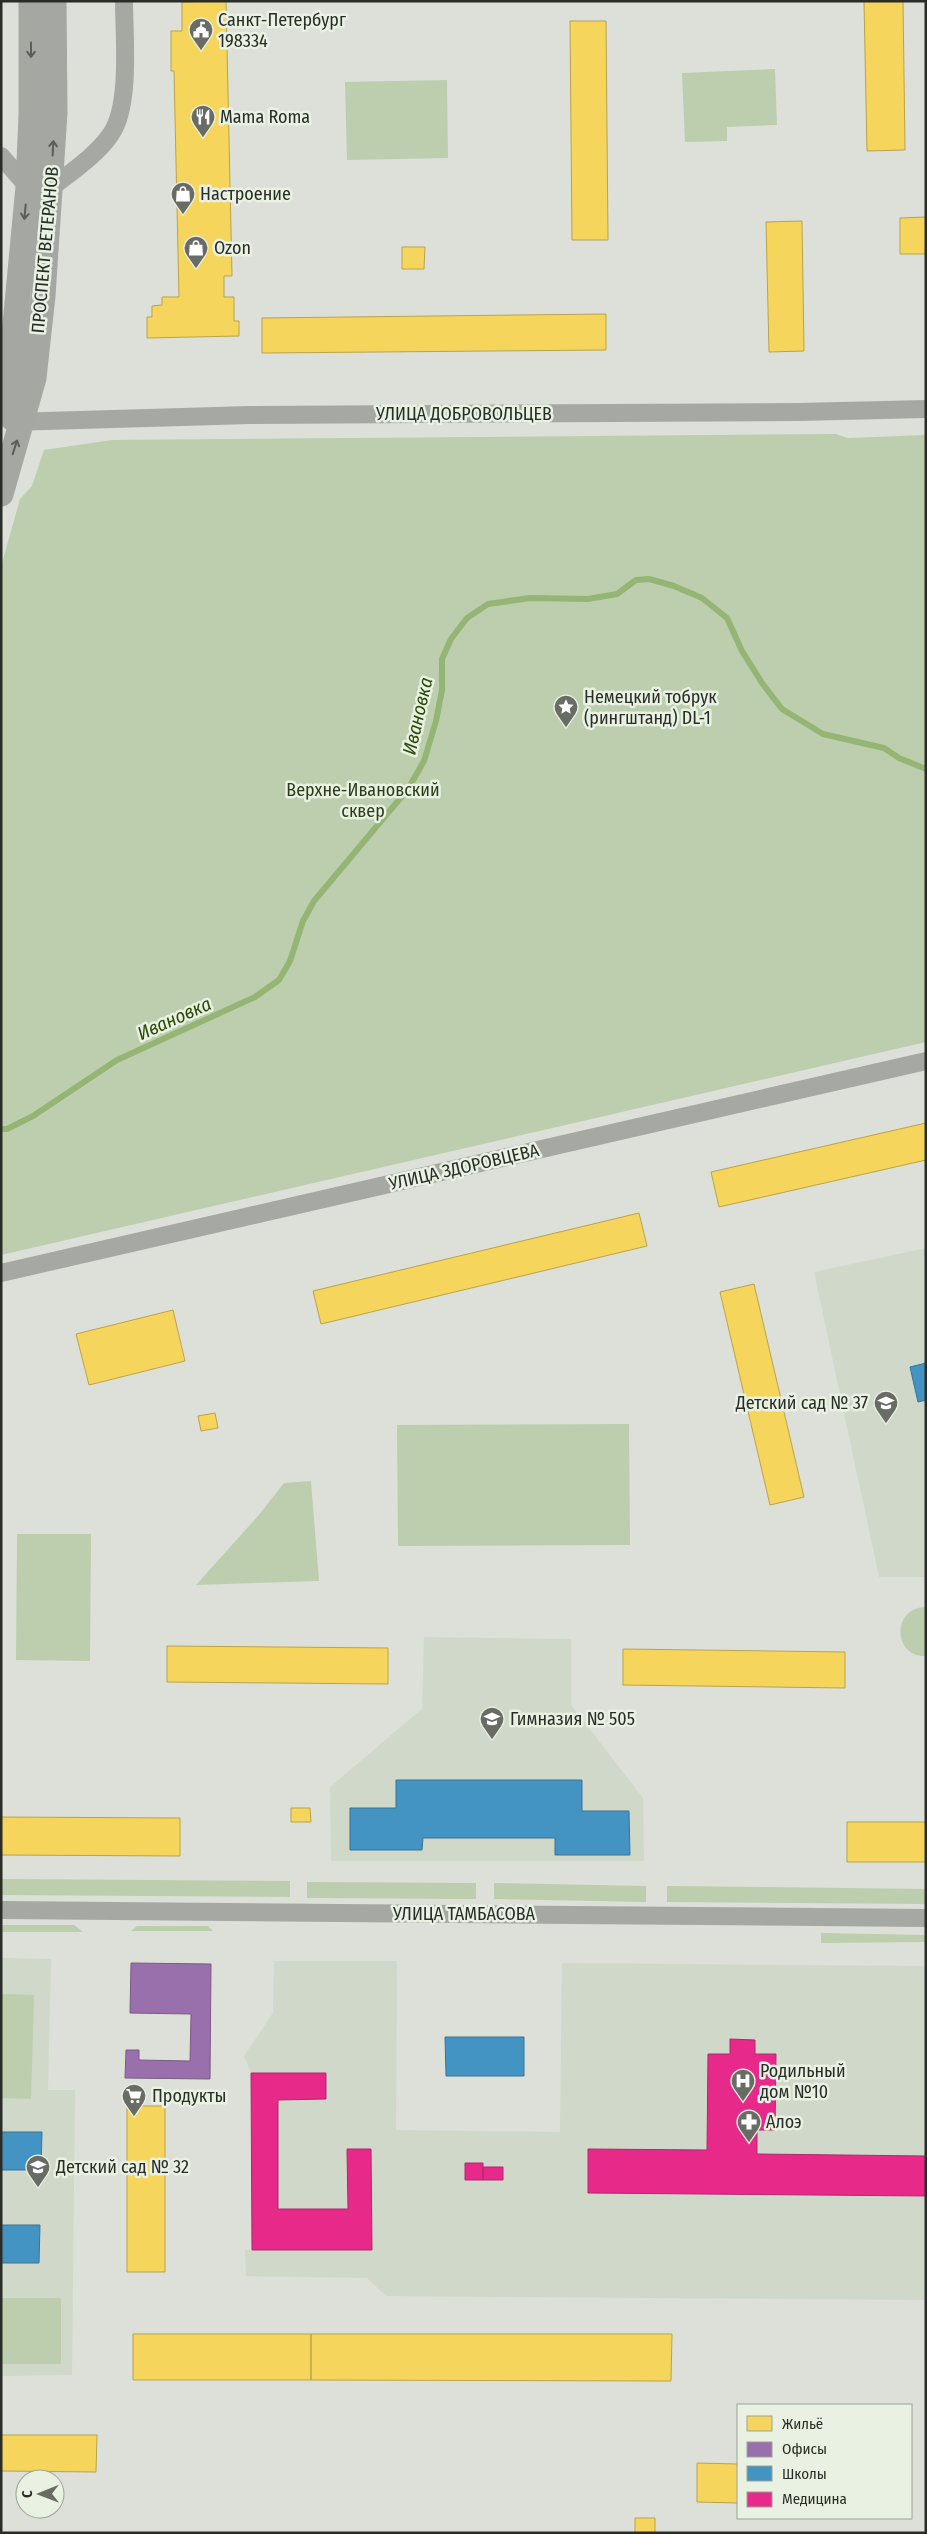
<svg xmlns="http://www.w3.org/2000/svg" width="927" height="2534" viewBox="0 0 927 2534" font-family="'Fira Sans Condensed',sans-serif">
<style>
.built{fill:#cfd8c9}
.green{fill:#bccead}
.homes{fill:#f6d55c;stroke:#b9a34c}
.offices{fill:#9970ab;stroke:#785c83}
.schools{fill:#4393c3;stroke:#3c7494}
.health{fill:#e7298a;stroke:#ae2a6c}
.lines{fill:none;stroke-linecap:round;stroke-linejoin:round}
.stream{stroke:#95b574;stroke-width:6}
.minor{stroke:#a6a8a4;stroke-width:18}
.secondary{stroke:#a5a7a2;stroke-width:25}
.oneway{stroke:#5b5e58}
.labels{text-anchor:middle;stroke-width:5;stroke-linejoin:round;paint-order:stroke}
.poi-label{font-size:18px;fill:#2a2d27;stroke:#e8f1e2;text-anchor:start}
.street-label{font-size:18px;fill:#2a2d27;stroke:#e8f1e2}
.park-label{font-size:18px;fill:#2a3d18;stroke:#e8f1e2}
.water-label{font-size:19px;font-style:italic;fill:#2c4907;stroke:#e8f1e2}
</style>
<rect width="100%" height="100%" fill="#dce0d8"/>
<!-- built -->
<path class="built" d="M926,1248v329h-47l-65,-305z
M424,1637l147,2v66l72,93 1,63h-313l-1,-74 92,-78z
M1,1958l50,1 -3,131h27l-3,285 -71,1z
M274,1961h123l-1,169 164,2 2,-169 364,3v334l-540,-4 -19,-18 -121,-2 -1,-26h7l-1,-177 -7,-17 29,-43z"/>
<!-- green -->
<path class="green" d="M775,69l2,56 -50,2v14l-42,1 -3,-69z
M447,80l1,78 -101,2 -2,-78z
M836,434l12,4 78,-3v607l-925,213v-688l19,-68 12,-13 12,-36 68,-10z
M629,1424l1,121 -232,1 -1,-121z
M311,1481l8,100 -123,4 62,-69 26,-33z
M17,1534h74l-1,127 -74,-1z
M926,1607v49c-34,1 -34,-49 0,-49z
M1,1879l289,2v16l-289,-2z
M307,1882l169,1v16l-169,-1z
M494,1883l152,3v16l-152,-3z
M667,1886l259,3v15l-259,-2z
M1,1925h73l9,7h-82z
M137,1926h71l5,5h-82z
M821,1933l105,2v7l-105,1z
M1,1994l33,1 -3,104 -30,-1z
M1,2298h60v66h-60z"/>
<!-- homes -->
<path class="homes" d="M226,1l6,275h-8v21h10v24h5v15l-92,2v-21h5v-11l10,-1v-8h17l-5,-226h-3v-40h11v-29z
M864,1h39l2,149 -38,1z
M570,21h36l2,219h-36z
M926,217v37h-26v-36z
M802,221l2,130 -35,1 -3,-130z
M402,247h23l-1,22h-22z
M606,314v36l-344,3v-35z
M926,1123v37l-207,47 -8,-35z
M639,1213l8,33 -326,78 -8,-33z
M754,1284l50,213 -34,8 -50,-213z
M173,1310l12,51 -96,24 -13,-51z
M215,1413l3,15 -17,3 -3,-15z
M167,1646l221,2v36l-221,-2z
M623,1649l222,3v36l-222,-3z
M291,1808h19l1,14h-20z
M1,1817l179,1v38l-179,-1z
M847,1822h79v40h-79z
M127,2106h38v166h-38z
M133,2334h178v46h-178z
M311,2334h361l-1,47 -360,-1z
M1,2435h96l-1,37 -95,-1z
M697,2463l41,1v39l-41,-1z
M635,2518h20v15h-20z"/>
<!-- offices -->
<path class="offices" d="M131,1963l80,1 -1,115 -85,-1 1,-28h13v10l51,1 1,-47 -61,-1z"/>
<!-- schools -->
<path class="schools" d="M926,1363v37l-8,2 -8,-35z
M396,1780h186v31h47l1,44h-75v-17h-132l-1,12h-72v-42h46z
M445,2037h79v39h-78z
M1,2132h41l-1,38h-40z
M1,2225h39l-1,38h-38z"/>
<!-- health -->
<path class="health" d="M730,2039l25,1v14h21l-1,76h-18v24l169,2v40l-338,-3v-44l119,1 1,-96h22z
M251,2073h75v26l-48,1v109h70l-1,-60h24l1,101h-120z
M465,2163h18v17h-18z
M483,2167h20v13h-20z"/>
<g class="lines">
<!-- stream -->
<path class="stream" d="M1,1129h6l26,-13 84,-56 138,-63 24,-17 11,-19 13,-40 11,-20 94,-112 16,-28 12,-40 6,-31v-31l9,-20 16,-21 21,-14 42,-6 58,1 29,-5 19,-14 13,-1 25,7 28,12 25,20 15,33 20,32 20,26 41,25 61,14 15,10 27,11"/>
<!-- minor -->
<path class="minor" d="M1,156l27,31
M51,188c19,-15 47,-34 60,-54 20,-29 13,-98 13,-133
M11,422l239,-7 548,-3 128,-3
M1,1273l925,-212
M1,1910l925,8"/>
<!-- secondary -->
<path class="secondary" d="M1,414l9,-37 18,-190 3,-72v-114
M1,494l33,-116 9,-82 12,-183 -1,-112"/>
</g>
<!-- one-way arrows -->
<defs><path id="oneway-shaft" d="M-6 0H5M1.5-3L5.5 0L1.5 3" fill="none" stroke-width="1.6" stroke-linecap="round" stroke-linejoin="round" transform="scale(1.25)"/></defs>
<g class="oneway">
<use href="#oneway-shaft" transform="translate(31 50) rotate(90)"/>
<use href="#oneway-shaft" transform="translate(53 148) rotate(-87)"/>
<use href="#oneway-shaft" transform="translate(25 212) rotate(95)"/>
<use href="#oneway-shaft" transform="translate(15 447) rotate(-72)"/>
</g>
<!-- icons -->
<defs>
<symbol id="civic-pin" viewBox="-11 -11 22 30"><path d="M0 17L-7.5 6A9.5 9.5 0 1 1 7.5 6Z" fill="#686c65" stroke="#e8f1e2"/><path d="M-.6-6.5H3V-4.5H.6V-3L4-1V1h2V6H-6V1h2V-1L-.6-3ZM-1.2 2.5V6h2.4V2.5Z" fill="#fff"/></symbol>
<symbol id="restaurant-pin" viewBox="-11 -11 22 30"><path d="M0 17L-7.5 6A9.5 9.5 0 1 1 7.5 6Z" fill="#686c65" stroke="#e8f1e2"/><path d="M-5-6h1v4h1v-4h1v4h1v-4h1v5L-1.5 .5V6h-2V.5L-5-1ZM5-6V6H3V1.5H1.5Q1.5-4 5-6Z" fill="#fff"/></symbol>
<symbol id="shop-pin" viewBox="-11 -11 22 30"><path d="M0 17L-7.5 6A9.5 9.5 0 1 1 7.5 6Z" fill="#686c65" stroke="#e8f1e2"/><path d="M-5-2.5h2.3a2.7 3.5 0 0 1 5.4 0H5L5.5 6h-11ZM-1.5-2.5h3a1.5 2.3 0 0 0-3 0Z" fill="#fff"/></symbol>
<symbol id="sight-pin" viewBox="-11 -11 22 30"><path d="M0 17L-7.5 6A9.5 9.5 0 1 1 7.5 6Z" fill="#686c65" stroke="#e8f1e2"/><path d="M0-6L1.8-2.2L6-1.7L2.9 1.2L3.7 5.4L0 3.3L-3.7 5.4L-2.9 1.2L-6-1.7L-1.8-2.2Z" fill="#fff"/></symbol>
<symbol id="school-pin" viewBox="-11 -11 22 30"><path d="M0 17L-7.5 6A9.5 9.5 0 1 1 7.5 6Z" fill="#686c65" stroke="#e8f1e2"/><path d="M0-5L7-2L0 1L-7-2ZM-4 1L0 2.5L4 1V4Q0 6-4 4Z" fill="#fff"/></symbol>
<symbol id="hospital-pin" viewBox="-11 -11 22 30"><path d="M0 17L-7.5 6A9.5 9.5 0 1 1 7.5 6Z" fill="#686c65" stroke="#e8f1e2"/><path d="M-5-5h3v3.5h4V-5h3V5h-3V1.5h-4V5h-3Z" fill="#fff"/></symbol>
<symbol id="supermarket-pin" viewBox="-11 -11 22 30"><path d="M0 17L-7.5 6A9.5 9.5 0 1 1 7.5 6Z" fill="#686c65" stroke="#e8f1e2"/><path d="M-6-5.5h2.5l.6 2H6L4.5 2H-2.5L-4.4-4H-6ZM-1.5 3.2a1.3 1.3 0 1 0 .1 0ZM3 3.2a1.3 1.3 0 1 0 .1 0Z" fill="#fff"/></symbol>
<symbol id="pharmacy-pin" viewBox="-11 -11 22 30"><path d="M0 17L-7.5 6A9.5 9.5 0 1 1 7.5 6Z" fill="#686c65" stroke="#e8f1e2"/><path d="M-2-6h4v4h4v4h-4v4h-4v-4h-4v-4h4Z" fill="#fff"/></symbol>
</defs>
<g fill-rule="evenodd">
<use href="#civic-pin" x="187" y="16" width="28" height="38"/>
<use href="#restaurant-pin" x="189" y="103" width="28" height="38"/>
<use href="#shop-pin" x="169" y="180" width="28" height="38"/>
<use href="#shop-pin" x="182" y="234" width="28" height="38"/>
<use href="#sight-pin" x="552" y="693" width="28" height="38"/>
<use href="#school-pin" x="872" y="1389" width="28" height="38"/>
<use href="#school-pin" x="478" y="1705" width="28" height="38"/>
<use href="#hospital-pin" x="729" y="2067" width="28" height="38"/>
<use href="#supermarket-pin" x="120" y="2082" width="28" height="38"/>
<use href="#pharmacy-pin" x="735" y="2108" width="28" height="38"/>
<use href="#school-pin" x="24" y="2153" width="28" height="38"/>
</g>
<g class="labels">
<!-- poi labels -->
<g class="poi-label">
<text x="218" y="26">Санкт-Петербург<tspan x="218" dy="21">198334</tspan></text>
<text x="220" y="123">Mama Roma</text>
<text x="200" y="200">Настроение</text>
<text x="214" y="254">Ozon</text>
<text x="584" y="703">Немецкий тобрук<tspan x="584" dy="21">(рингштанд) DL-1</tspan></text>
<text x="868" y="1409" text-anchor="end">Детский сад № 37</text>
<text x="510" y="1725">Гимназия № 505</text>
<text x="760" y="2077">Родильный<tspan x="760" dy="21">дом №10</tspan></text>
<text x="152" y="2102">Продукты</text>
<text x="766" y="2128">Алоэ</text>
<text x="56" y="2173">Детский сад № 32</text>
</g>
<!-- street labels -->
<g class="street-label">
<text transform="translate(45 250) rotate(-85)" y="6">ПРОСПЕКТ ВЕТЕРАНОВ</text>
<text x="464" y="420">УЛИЦА ДОБРОВОЛЬЦЕВ</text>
<text transform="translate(464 1167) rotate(-13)" y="6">УЛИЦА ЗДОРОВЦЕВА</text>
<text x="464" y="1920">УЛИЦА ТАМБАСОВА</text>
</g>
<!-- park labels -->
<g class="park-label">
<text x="363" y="796">Верхне-Ивановский<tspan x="363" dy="21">сквер</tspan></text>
</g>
<!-- water labels -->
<g class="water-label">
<text transform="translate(417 716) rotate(-77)" y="7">Ивановка</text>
<text transform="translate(174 1018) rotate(-24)" y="7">Ивановка</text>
</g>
</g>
<!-- border -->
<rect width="927" height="2534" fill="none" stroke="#2a2d27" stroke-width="5"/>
<!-- legend -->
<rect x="737" y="2404" width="175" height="115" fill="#e8f1e2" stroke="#9ca397"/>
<rect x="747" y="2416" width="25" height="15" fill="#f6d55c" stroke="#9ca397"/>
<text x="782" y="2429" font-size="15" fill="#2a2d27">Жильё</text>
<rect x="747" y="2442" width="25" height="15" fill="#9970ab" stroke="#9ca397"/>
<text x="782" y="2454" font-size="15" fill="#2a2d27">Офисы</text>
<rect x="747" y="2466" width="25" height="15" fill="#4393c3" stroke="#9ca397"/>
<text x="782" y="2479" font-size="15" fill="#2a2d27">Школы</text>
<rect x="747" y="2492" width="25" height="15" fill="#e7298a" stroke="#9ca397"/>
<text x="782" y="2504" font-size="15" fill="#2a2d27">Медицина</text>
<!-- north arrow -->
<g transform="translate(40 2494) rotate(269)"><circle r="24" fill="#e8f1e2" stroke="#9ca397"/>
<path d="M0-4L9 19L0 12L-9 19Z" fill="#686c65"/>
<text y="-8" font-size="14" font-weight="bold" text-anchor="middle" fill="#2a2d27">С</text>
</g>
</svg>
